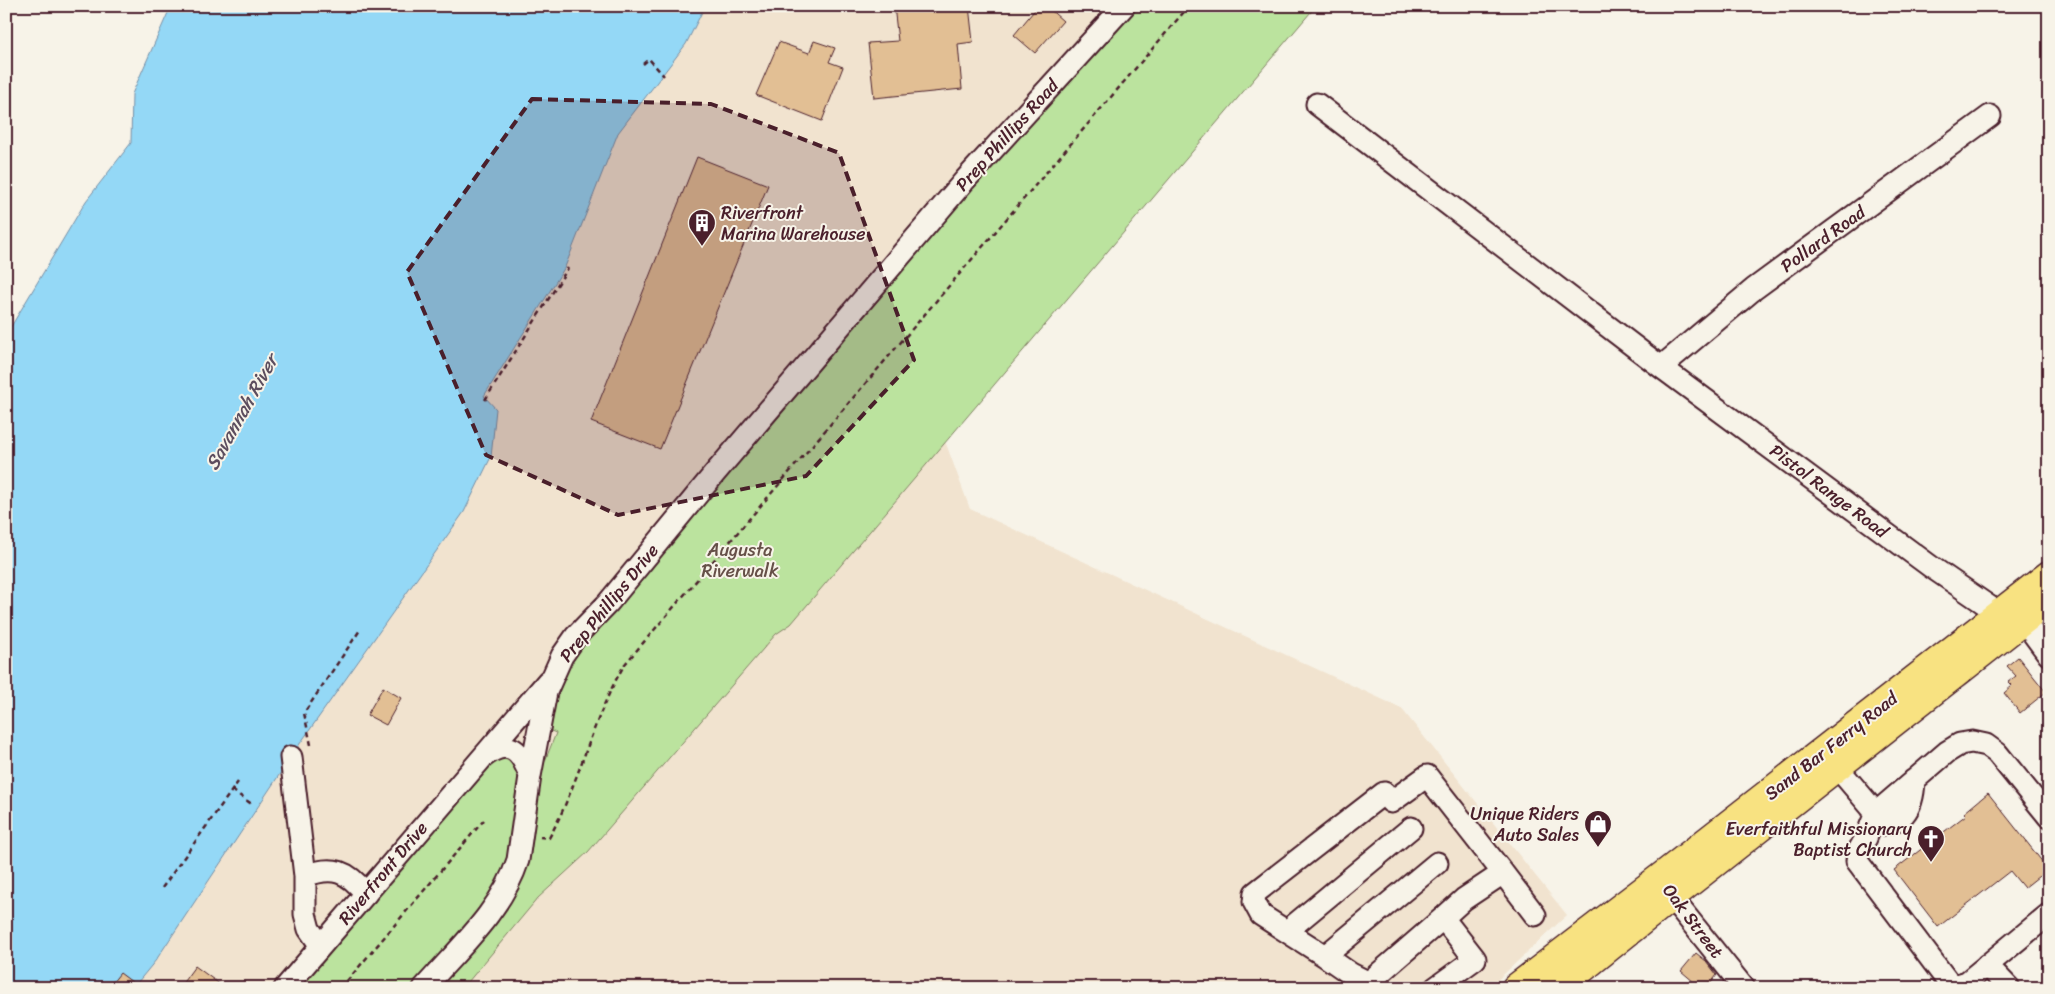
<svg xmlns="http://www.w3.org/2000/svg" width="2055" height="994" viewBox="0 0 2055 994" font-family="Sriracha,sans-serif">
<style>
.built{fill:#f1e3cf}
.green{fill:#bbe39e;stroke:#828164}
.water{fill:#94d8f6;stroke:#768ea5}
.building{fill:#e2bf94;stroke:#4a1f2b}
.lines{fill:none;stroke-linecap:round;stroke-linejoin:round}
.minor-casing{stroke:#4a1f2b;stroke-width:25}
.major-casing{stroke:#4a1f2b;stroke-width:31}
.path{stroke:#4a1f2b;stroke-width:2.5;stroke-dasharray:5 4;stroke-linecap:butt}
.minor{stroke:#f7f3e8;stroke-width:21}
.major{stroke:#f8e281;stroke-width:28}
.marked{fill:#4a1f2b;fill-opacity:0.2;stroke:#4a1f2b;stroke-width:4;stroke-dasharray:10 6;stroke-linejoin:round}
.labels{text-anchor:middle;stroke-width:4;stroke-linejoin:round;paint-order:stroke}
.street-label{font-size:18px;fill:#4a1f2b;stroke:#f7f3e8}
.poi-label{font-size:18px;fill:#4a1f2b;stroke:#f7f3e8;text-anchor:end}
.park-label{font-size:18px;fill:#665048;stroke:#f7f3e8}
.water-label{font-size:19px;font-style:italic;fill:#5c4d5e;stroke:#f7f3e8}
</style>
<rect width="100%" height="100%" fill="#f7f3e8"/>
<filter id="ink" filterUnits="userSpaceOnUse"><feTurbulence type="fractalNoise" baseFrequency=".02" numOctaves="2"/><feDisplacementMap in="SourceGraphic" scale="10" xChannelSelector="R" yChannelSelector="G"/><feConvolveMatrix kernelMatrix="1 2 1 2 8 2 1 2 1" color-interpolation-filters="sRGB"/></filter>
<g filter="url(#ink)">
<!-- built -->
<path class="built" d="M581,6h663l-303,424 29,79 431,199 166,207 -78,73h-1470z"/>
<!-- green -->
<path class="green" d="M1137,6h179l-525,618 -15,10 -188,218 -50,46 -75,90h-167l199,-232 11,-1 30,29 20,-51 -10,-4 6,-31 19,-42 391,-462 106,-109z"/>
<!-- water -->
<path class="water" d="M171,6h534l-19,38 -68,89 -53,134 -81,129 12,13 -5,48 -27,55 -165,233 -143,215 -23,28h-127v-653l80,-134 45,-58 1,-49z"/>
<!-- building -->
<path class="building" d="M894,6h75l4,36 -15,2 4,45 -88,9 -6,-55 30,-2z
M1038,6h8l17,15 -28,32 -21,-18z
M814,41l21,7 -6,14 14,5 -21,54 -66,-26 23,-53 30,11z
M697,157l71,28 -108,264 -69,-27z
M2018,657l28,35 -26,21 -16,-20 8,-7 -4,-4 8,-6 -9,-10z
M383,687l18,11 -15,27 -19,-10z
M1988,793l60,76 -24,19 -14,-17 -72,56 -44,-57 72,-55 -2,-2z
M1696,953l10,8 11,14 -10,13h-6l-20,-17z
M195,966l30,22h-46z
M120,973l20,15h-32z"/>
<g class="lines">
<defs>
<path id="minor" d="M1317,104l344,263 269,199 70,48 23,6 26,35
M1661,367l93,-78 236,-173
M291,757l14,119
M483,757c26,-20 38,-7 47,19
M1837,767l39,46
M1384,793l-129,100 -1,9 7,13 64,41 112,-93
M1391,802l36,-26 76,97 -39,26 -21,19
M2049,817l-52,-64 -11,-8 -14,-3 -12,2 -13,8 -71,61 -10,25 -8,14 -1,9 92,122 8,2 10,-3 82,-68
M1871,825c32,0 42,-15 43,-45
M1503,873l32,42
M1664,885l7,12 73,91
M1288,930l123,-102
M321,946l-12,-17 -4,-15v-38c28,-11 43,-5 61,18
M1325,956l26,18 28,14
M1987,965l22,23
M1368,983l75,-65 32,41 -40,29
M285,988l263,-307
M424,988c34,-39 78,-78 94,-128l12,-84 16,-84 16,-36 14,-20 32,-33 107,-130 250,-293 159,-174"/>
<path id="major" d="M1516,988l144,-110 389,-303
M1558,988l113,-91 378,-297"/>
</defs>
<!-- minor casing -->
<use href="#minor" class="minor-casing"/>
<!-- major casing -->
<use href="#major" class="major-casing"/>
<!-- path -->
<path class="path" d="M643,64l6,-5 15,17
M485,400l83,-132
M311,745l-7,-32 56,-83
M232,790l21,15
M540,837l9,1c31,-56 43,-120 76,-174l564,-658
M162,888l76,-106
M341,988l143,-168"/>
<!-- minor -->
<use href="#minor" class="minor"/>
<!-- major -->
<use href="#major" class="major"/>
</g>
</g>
<!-- marked area -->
<path class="marked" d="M532,99l179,5 128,49 75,207 -108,116 -188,39 -132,-60 -79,-183z"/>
<!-- icons -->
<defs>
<symbol id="building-pin" viewBox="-11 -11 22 30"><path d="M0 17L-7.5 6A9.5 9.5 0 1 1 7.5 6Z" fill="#4a1f2b" stroke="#f7f3e8"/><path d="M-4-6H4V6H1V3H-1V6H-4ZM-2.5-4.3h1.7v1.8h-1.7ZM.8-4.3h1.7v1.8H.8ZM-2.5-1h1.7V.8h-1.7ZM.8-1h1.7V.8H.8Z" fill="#fff"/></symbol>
<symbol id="shop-pin" viewBox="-11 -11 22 30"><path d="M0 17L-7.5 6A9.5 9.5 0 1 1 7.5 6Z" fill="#4a1f2b" stroke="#f7f3e8"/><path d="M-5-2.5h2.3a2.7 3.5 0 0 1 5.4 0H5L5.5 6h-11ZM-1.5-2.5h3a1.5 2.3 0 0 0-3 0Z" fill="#fff"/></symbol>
<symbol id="church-pin" viewBox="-11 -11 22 30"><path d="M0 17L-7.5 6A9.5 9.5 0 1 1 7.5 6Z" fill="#4a1f2b" stroke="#f7f3e8"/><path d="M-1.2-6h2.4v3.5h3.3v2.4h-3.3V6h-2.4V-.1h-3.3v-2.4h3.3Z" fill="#fff"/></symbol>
</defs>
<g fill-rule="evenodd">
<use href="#building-pin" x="686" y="207" width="32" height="43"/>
<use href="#shop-pin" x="1582" y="808" width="32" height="43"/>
<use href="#church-pin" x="1915" y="823" width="32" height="43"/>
</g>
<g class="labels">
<!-- street labels -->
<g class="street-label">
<text transform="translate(1007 135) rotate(-48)" y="6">Prep Phillips Road</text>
<text transform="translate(1823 239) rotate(-36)" y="6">Pollard Road</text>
<text transform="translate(1829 491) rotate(37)" y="6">Pistol Range Road</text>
<text transform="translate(609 603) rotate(-51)" y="6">Prep Phillips Drive</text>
<text transform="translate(1831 746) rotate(-38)" y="6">Sand Bar Ferry Road</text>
<text transform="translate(383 873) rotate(-50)" y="6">Riverfront Drive</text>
<text transform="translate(1693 921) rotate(53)" y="6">Oak Street</text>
</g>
<!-- poi labels -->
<g class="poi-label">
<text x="721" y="219" text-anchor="start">Riverfront<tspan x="721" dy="21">Marina Warehouse</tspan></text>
<text x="1579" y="820">Unique Riders<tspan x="1579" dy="21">Auto Sales</tspan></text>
<text x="1912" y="835">Everfaithful Missionary<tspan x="1912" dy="21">Baptist Church</tspan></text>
</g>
<!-- park labels -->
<g class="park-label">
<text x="740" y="556">Augusta<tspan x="740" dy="21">Riverwalk</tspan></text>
</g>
<!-- water labels -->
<g class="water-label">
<text transform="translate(241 412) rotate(-61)" y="7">Savannah River</text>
</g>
</g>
<!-- margin -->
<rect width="2055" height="994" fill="none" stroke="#f7f3e8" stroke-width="25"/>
<rect x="12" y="12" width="2030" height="969" fill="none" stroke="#4a1f2b" stroke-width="2" filter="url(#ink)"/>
</svg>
